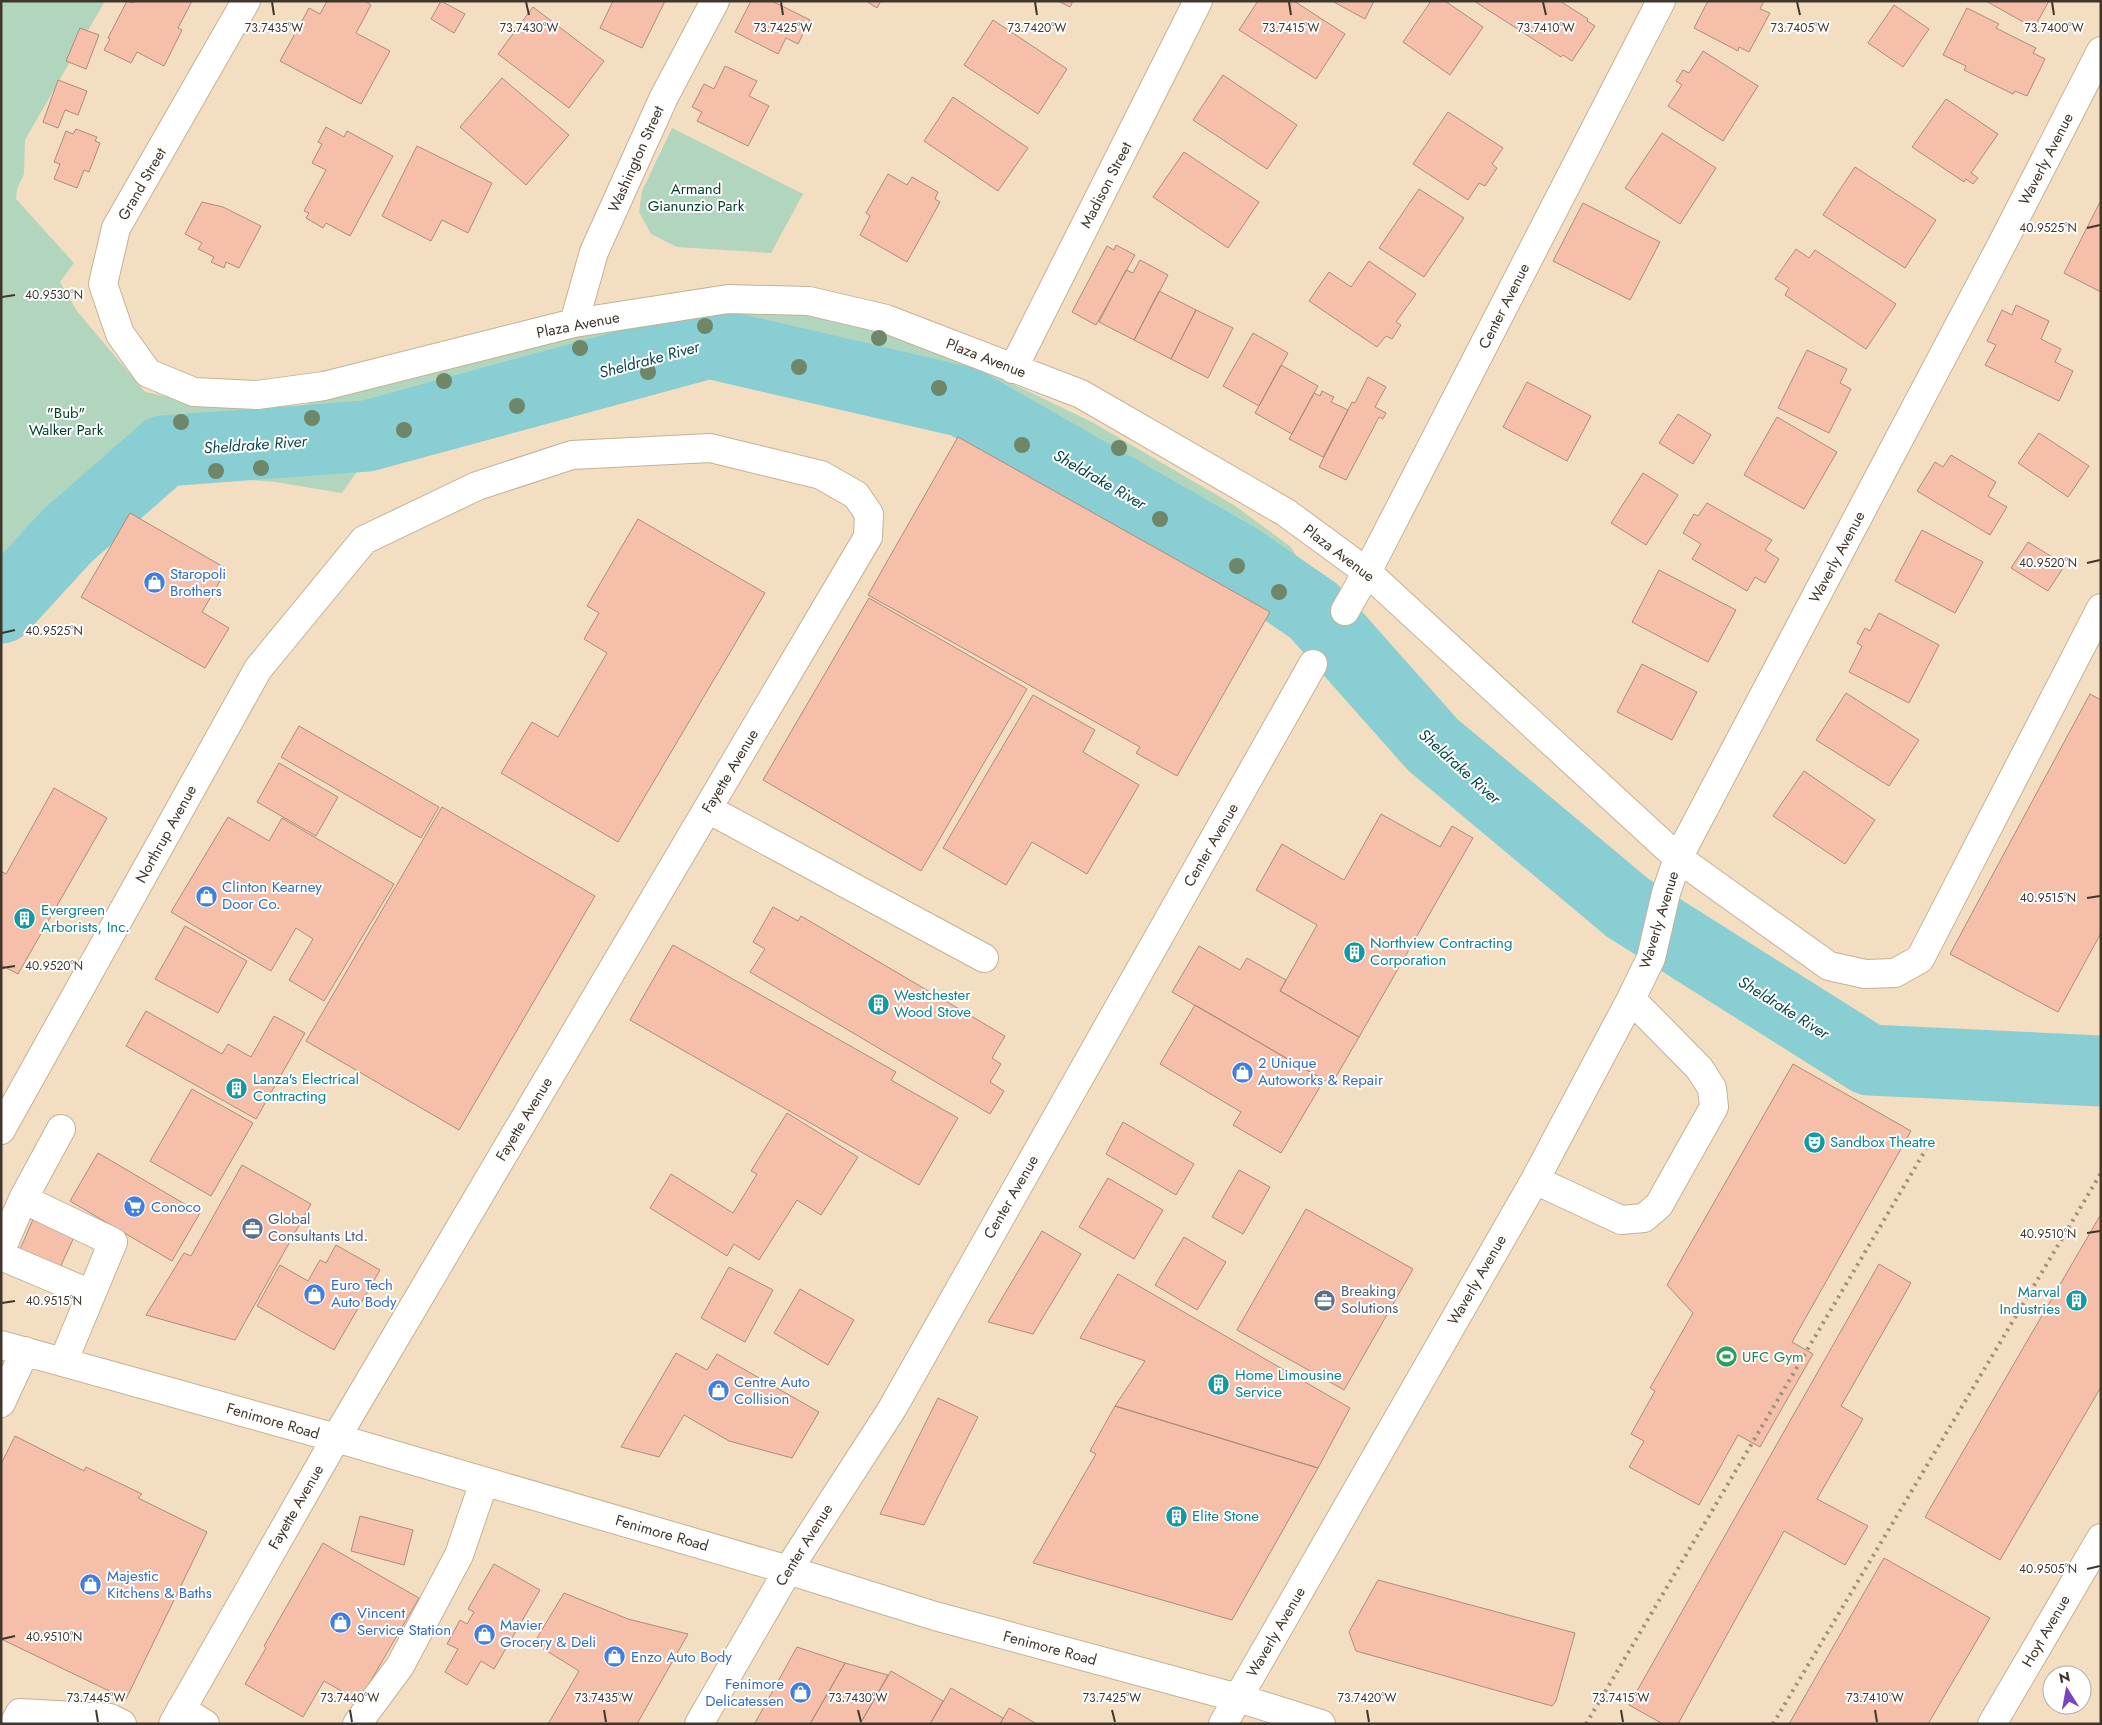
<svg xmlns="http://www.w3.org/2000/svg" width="2102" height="1725" viewBox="0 0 2102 1725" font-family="Jost,sans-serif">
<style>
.green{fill:#b2d6bd}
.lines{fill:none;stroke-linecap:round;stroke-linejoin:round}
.river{stroke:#89ced3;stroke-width:71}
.building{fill:#f5bfa9;stroke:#ad8c7e}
.minor-casing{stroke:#c5b195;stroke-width:30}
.minor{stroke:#fff;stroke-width:28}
.rail{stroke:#a0907c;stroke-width:4;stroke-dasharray:2.5 5;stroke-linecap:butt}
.tree{fill:#6e8769}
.ticks{fill:none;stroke:#40372c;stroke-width:2}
.labels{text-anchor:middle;stroke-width:4;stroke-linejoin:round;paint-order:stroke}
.street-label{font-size:15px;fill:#40372c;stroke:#fff}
.park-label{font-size:15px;fill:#013f21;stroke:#fff}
.shop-label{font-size:15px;fill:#366cbe;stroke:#fff;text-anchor:start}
.culture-label{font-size:15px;fill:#0d838f;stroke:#fff;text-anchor:start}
.service-label{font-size:15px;fill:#4e5e75;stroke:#fff;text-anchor:start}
.leisure-label{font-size:15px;fill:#27864d;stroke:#fff;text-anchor:start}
.water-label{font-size:16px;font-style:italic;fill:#07484c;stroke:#fff}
.ticks-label{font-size:12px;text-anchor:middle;fill:#40372c;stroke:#fff;stroke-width:4;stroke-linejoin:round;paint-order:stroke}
</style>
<rect width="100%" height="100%" fill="#f4dec2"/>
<!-- green -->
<path class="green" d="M4,1h101l-80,139 -1,34 -7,15 -1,10 58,64 -14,19 17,29 68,81 78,16 72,-1 296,-80 122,-21 102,6 127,38 150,72 142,83 57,42 17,28 5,29 -8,48 -25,-50 -315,-182 -257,-49 -57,11 -281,71 -28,40 -67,-11 -117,-10 -157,171v-635z
M672,128l131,66 -32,59 -94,-6 -26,-13 -12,-22 3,-21z"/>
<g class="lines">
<!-- river -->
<path class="river" d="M1,608l66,-72 97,-85 203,-15 342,-93 255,59 273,156 77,53 119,134 195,163 241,152 232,11"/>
</g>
<!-- building -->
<path class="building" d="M127,1l6,2 1,-2h58l-14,27 4,2 -18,36 -27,-14 -6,11 -27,-13 6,-11 -2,-1z
M327,1h38l6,4 -15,28 34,18 -29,53 -81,-43 29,-53 11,6z
M441,1l24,13 -11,19 -23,-14z
M613,1h52l-23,47 -42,-20z
M751,1h21l38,19 -12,24 -12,-6 -8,16 -43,-22z
M866,1h15l-4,7z
M1058,1h15l-3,6z
M1258,1h36l51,33 -29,45 -77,-49z
M1332,1h42l-9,18z
M1431,1h14l38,26 -33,48 -47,-33z
M1474,1h86l28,18 -1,2 8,5 -23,35 -9,-6 -2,2z
M1708,1h56l-4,8 10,4 -21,39 -10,-5 -1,4 -44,-23z
M1986,1h63l-15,27z
M1894,5l35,24 -26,38 -35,-24z
M533,7l71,54 -35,47 -71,-54z
M1967,8l32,16 -3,4 40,20 -3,5 12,6 -18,37 -12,-5 -2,3 -49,-24 2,-4 -23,-11z
M993,20l74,49 -29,45 -74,-49z
M80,28l19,7 -13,34 -20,-8z
M1703,51l55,35 -35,55 -55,-35 14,-21 -6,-4 7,-11 6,3z
M725,66l32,15 -8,15 20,10 -21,40 -51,-25 5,-9 -10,-5 12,-23 10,5z
M1223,75l74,50 -30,44 -74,-49z
M502,78l67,57 -43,50 -66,-58z
M58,80l29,11 -9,24 -13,-5 -7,18 -15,-6z
M953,97l75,51 -30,43 -74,-50z
M1946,99l52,35 -27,39 7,5 -5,6 -7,-5 -2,3 -52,-35z
M1448,112l55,36 -11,16 5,4 -12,18 -6,-3 -11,17 -55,-36z
M326,127l18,10 3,-6 46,25 -43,80 -24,-13 -3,5 -17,-10 3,-5 -5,-2 22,-41 -14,-7 10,-19 -4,-2z
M76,129l21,8 -2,4 5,2 -11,29 -5,-2 -7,18 -23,-9 6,-15 -6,-2 12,-31 7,3z
M1662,133l54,35 -36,56 -55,-36z
M417,146l75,37 -24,50 -26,-13 -11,21 -49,-25z
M1184,152l75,50 -31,46 -75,-51z
M1855,167l81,53 -31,48 -82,-53z
M888,174l19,11 5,-8 26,15 -3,7 5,3 -33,60 -47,-27 10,-19 -4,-3z
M1419,189l45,29 -40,59 -45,-29z
M2101,200v92l-37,-19z
M202,202l21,5 38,19 -22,42 -13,-6 -2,6 -13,-6 3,-5 -16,-8 4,-6 -17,-9z
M1583,203l77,39 -30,58 -77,-39z
M1116,245l19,10 -39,70 -24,-13 35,-66 7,4z
M1796,249l13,9 6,-8 81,54 -30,45 -81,-54 4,-7 -14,-9z
M1140,260l28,15 -34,65 -35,-18 27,-52 7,3z
M1369,261l47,33 -20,28 5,3 -9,14 -6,-3 -9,11 -68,-46 20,-29 22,15z
M1159,291l37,19 -25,49 -37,-19z
M2016,305l33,16 -8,18 20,10 -6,13 18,9 -14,30 -74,-36 11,-20 -9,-4 15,-31 10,5z
M1196,310l37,18 -25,50 -37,-19z
M1253,333l35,20 -29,53 -36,-20z
M1807,350l40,19 -7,14 11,6 -22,44 -51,-25z
M1281,365l37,21 -26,48 -37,-21z
M1368,377l18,10 -11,20 11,6 -3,6 -4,-2 -33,63 -27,-13 33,-65 3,1z
M1527,382l64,34 -24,45 -64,-34z
M1322,391l12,6 -3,5 17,8 -25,47 -34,-18 25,-46 6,3z
M1678,414l33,21 -18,29 -34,-21z
M1777,417l60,35 -33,57 -60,-34z
M2039,433l50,33 -21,31 -50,-34z
M958,437l312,175 -93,164 -41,-23 4,-6 -272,-152z
M1951,455l45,27 -8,14 19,11 -17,28 -73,-44 18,-29 8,5z
M1643,473l35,22 -32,50 -35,-22z
M1707,503l65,37 -7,10 14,9 -14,24 -10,-6 -8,14 -55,-32 9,-15 -18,-11 11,-19 4,2z
M130,513l97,56 -25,43 27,16 -24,40 -124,-71z
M638,519l127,74 -147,249 -117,-69 31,-51 26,15 49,-84 -23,-14 15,-26 -12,-7z
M1922,530l61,32 -28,51 -60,-32z
M2028,542l37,23 -17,26 -37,-23z
M1659,570l77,40 -28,52 -76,-40z
M869,598l158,91 -106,182 -158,-91z
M1879,613l60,32 -30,58 -60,-31 13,-26 -5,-3 8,-15 5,3z
M1642,664l55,28 -25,48 -55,-28z
M1846,693l73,47 -30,46 -73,-46z
M2090,694l11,6v233l-43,79 -108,-58z
M1033,695l62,35 -12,22 56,33 -52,89 -55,-32 -26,43 -63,-37z
M299,726l140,81 -18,31 -140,-81z
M279,763l59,34 -22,39 -59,-34z
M1804,771l71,49 -30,44 -72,-48z
M54,788l53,30 -89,156 -17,-9v-94l5,3z
M442,807l153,89 -136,234 -153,-89z
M1381,814l59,33 12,-21 21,12 -114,199 -79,-46 37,-66 -61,-35 26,-46 62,36z
M228,817l41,24 13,-23 112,66 -70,117 -35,-21 24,-41 -17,-11 -25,43 -100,-59z
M773,907l25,14 3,-5 204,120 -13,22 9,6 -11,18 14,9 -14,23 -240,-142 15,-23 -12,-7z
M185,926l62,35 -29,52 -63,-34z
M673,945l223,127 -5,8 67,38 -39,67 -289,-165z
M1199,946l41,24 7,-12 39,22 -6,11 79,46 -26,45 -9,-2 -152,-88z
M1195,1005l129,75 -43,73 -48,-28 8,-13 -81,-48z
M146,1011l76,43 6,-10 23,13 23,-41 31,17 -49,86 -130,-73z
M1793,1064l118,67 -119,211 21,12 -53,93 -22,-12 -39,70 -70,-38 15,-26 -13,-7 24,-43 -5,-3 43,-75 -26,-28z
M192,1089l61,34 -42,73 -61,-35z
M787,1113l71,44 -37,58 -24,-15 -38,60 -25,-16 -7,12 -77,-48 21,-34 62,39 24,-39 -6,-3z
M1123,1122l71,42 -18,31 -70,-41z
M98,1153l102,60 -28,48 -102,-60z
M242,1165l69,39 -76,136 -89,-25 38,-62 7,3z
M1239,1170l31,17 -27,47 -31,-17z
M1108,1178l55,32 -29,49 -55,-32z
M1306,1209l107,60 -69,121 -107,-60z
M2101,1214v173l-101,173 -75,-43z
M34,1217l41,18 -17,37 -40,-18z
M1042,1231l39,23 -48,80 -45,-12z
M1184,1237l42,25 -29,48 -42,-25z
M336,1245l44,25 -46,80 -77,-44 23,-41 28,16 12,-21 6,3z
M1879,1264l32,19 -70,123 22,13 -46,80 51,27 -23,39 -61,-34 -106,193h-15l-34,-19z
M729,1267l44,23 -28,52 -44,-24z
M1118,1274l232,134 -32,60 -203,-62 30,-45 -65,-23z
M800,1289l54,31 -26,45 -54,-32z
M676,1353l31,17 10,-16 102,58 -27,46 -63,-17 -45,-26 -25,42 -38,-10z
M938,1398l40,19 -54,108 -44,-11z
M1115,1406l203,62 -86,152 -199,-57 63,-109 -6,-3z
M15,1436l69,35 2,-4 56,27 -4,4 69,34 -81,167 -125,-60v-175z
M360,1516l53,14 -9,35 -53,-14z
M323,1543l96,55 -60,103 -35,-20 -21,36 -58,-33 21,-36 -2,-2z
M1884,1558l106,60 -62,106h-139z
M494,1564l46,26 -46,79 -13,-8 -14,24 -22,-13 13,-23 -11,-5 13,-24 7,4 7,-12 -6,-3z
M1378,1580l197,53 -19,68 -4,5 -196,-55 -7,-19z
M564,1593l64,26 60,15 -51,90h-89l31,-53 -45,-28z
M797,1647l48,16 -35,61h-53l-2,-1z
M845,1663l43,12 -28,49h-50z
M891,1671l52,30 -13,23h-70z
M951,1688l52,30 -3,6h-70z
M1009,1708l28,16h-37z"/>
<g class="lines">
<defs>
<path id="minor" d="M246,1l-130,227 -13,56 17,50 28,39 46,19 63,3 67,-9 250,-63 154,-24 81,2 77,18 195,75 204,118 82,60 311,286 151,108 36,8 30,-1 25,-14 181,-351
M574,323l20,-71 70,-155 51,-96
M1013,369l185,-368
M1345,611l22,-39 294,-571
M708,809l276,149
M1,1130l257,-461 106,-129 113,-54 95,-31 138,-7 111,27 35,20 13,19 -1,23 -532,901 -163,286
M1535,1180l86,40 23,-2 15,-13 55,-98 -2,-19 -13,-20 -68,-69
M23,1199l38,-70
M1,1250l22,-51 90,43 -50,120
M1,1256l90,38
M1,1345l335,93 452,132 147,46 303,82 83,26
M1,1403l24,-52
M181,1709l24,15
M14,1724l6,-11 90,5 12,6
M357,1724l43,-58 59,-111 25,-73
M699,1724l89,-154 104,-161 421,-745
M1223,1724l312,-544 96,-181 20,-41 15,-65 12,-35 324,-614 99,-193
M1992,1724l109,-186"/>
</defs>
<!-- minor casing -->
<use href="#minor" class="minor-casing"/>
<!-- minor -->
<use href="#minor" class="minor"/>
<!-- rail -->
<path class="rail" d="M1586,1724l340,-575
M1773,1724l328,-551"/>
</g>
<!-- trees -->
<g class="tree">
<circle cx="705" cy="326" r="8"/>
<circle cx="879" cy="338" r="8"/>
<circle cx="580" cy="348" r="8"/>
<circle cx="799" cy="367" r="8"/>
<circle cx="648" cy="372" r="8"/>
<circle cx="444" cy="381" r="8"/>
<circle cx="939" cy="388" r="8"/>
<circle cx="517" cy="406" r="8"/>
<circle cx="312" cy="418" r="8"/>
<circle cx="181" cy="422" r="8"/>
<circle cx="404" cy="430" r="8"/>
<circle cx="1022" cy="445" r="8"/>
<circle cx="1119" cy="448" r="8"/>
<circle cx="261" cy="468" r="8"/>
<circle cx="216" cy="471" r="8"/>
<circle cx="1160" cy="519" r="8"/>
<circle cx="1237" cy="566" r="8"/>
<circle cx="1279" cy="592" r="8"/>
</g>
<!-- ticks -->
<path class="ticks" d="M272,2l2,13M526,2l3,13M781,2l2,13M1035,2l2,13M1289,2l2,13M1543,2l3,13M1797,2l3,13M2052,2l2,13M2087,228l13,-3M2,297l13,-2M2087,563l13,-3M2,633l13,-3M2087,898l13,-2M2,968l13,-2M2087,1233l13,-2M2,1303l13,-2M2087,1569l13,-3M2,1639l13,-3M96,1710l2,12M350,1710l2,12M604,1710l2,12M858,1710l3,12M1112,1710l3,12M1367,1710l2,12M1621,1710l2,12M1875,1710l2,12"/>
<!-- icons -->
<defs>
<symbol id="shop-disc" viewBox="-11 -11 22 22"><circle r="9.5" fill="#3f7fe0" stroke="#fff"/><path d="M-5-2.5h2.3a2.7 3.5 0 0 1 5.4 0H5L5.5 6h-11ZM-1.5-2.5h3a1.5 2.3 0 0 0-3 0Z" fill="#fff"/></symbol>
<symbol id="building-disc" viewBox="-11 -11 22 22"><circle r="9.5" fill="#0f9aa8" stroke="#fff"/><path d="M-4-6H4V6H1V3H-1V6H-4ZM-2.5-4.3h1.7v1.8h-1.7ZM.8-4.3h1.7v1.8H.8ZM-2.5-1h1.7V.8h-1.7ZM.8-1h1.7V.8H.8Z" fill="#fff"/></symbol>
<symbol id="theatre-disc" viewBox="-11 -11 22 22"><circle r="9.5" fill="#0f9aa8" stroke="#fff"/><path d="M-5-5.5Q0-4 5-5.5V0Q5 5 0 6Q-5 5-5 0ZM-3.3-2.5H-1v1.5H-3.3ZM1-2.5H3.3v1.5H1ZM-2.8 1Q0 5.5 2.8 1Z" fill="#fff"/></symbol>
<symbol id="supermarket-disc" viewBox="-11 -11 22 22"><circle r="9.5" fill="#3f7fe0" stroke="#fff"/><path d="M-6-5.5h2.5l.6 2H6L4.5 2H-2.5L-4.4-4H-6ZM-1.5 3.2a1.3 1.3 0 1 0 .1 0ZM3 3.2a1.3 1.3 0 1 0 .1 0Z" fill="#fff"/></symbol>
<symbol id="office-disc" viewBox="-11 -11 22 22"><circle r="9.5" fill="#5c6f8a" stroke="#fff"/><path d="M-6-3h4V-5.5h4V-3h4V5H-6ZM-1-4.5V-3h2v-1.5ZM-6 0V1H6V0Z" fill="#fff"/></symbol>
<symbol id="stadium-disc" viewBox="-11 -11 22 22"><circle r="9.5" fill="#2e9e5b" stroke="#fff"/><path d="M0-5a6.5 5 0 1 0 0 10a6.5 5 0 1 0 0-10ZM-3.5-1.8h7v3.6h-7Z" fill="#fff"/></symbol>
</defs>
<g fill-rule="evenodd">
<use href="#shop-disc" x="142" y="570" width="25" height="25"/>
<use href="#shop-disc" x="194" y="884" width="25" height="25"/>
<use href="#building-disc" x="12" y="906" width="25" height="25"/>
<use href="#building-disc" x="1342" y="940" width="25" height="25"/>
<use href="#building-disc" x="866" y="992" width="25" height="25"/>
<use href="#shop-disc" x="1230" y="1060" width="25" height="25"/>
<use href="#building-disc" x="224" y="1076" width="25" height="25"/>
<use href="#theatre-disc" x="1802" y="1130" width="25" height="25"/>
<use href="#supermarket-disc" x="122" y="1194" width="25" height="25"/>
<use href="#office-disc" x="240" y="1216" width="25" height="25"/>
<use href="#shop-disc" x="302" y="1282" width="25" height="25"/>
<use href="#office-disc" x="1312" y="1288" width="25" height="25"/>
<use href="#building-disc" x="2064" y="1288" width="25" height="25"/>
<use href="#stadium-disc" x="1714" y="1344" width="25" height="25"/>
<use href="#building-disc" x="1206" y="1372" width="25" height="25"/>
<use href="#shop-disc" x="706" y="1378" width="25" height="25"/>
<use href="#building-disc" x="1164" y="1504" width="25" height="25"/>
<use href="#shop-disc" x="78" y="1572" width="25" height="25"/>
<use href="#shop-disc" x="328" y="1610" width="25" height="25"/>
<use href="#shop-disc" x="472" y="1622" width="25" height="25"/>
<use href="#shop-disc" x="602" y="1644" width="25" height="25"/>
<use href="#shop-disc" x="788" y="1680" width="25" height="25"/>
</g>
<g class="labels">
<!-- street labels -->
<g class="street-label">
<text transform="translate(636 159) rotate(-66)" y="5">Washington Street</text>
<text transform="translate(2046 159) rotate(-63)" y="5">Waverly Avenue</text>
<text transform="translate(142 184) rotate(-60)" y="5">Grand Street</text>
<text transform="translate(1106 185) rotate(-63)" y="5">Madison Street</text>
<text transform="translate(1504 306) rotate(-63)" y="5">Center Avenue</text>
<text transform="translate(578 325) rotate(-11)" y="5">Plaza Avenue</text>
<text transform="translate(986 358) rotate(21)" y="5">Plaza Avenue</text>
<text transform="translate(1339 553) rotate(37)" y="5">Plaza Avenue</text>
<text transform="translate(1837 557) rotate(-62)" y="5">Waverly Avenue</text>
<text transform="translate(730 771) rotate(-59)" y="5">Fayette Avenue</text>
<text transform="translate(166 834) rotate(-61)" y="5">Northrup Avenue</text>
<text transform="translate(1211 845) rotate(-60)" y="5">Center Avenue</text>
<text transform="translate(1659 920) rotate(-73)" y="5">Waverly Avenue</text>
<text transform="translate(524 1119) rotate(-59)" y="5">Fayette Avenue</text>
<text transform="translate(1011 1197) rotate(-60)" y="5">Center Avenue</text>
<text transform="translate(1477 1280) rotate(-60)" y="5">Waverly Avenue</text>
<text transform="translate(273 1421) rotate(16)" y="5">Fenimore Road</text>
<text transform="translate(296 1507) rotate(-60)" y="5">Fayette Avenue</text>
<text transform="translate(662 1533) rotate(16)" y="5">Fenimore Road</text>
<text transform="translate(804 1545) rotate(-58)" y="5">Center Avenue</text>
<text transform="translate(2046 1631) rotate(-60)" y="5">Hoyt Avenue</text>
<text transform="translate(1276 1632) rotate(-60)" y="5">Waverly Avenue</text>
<text transform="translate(1050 1648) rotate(15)" y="5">Fenimore Road</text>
</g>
<!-- park labels -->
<g class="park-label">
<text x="696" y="194">Armand<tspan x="696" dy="17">Gianunzio Park</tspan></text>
<text x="66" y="418">"Bub"<tspan x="66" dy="17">Walker Park</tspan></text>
</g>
<!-- shop labels -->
<g class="shop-label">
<text x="170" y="579">Staropoli<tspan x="170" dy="17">Brothers</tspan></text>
<text x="222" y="892">Clinton Kearney<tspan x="222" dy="17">Door Co.</tspan></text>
<text x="1258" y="1068">2 Unique<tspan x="1258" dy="17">Autoworks &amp; Repair</tspan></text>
<text x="151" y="1212">Conoco</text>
<text x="331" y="1290">Euro Tech<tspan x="331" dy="17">Auto Body</tspan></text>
<text x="734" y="1387">Centre Auto<tspan x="734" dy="17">Collision</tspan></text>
<text x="107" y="1581">Majestic<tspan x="107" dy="17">Kitchens &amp; Baths</tspan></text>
<text x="357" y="1618">Vincent<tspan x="357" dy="17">Service Station</tspan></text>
<text x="500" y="1630">Mavier<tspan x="500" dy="17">Grocery &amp; Deli</tspan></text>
<text x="631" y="1662">Enzo Auto Body</text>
<text x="784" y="1689" text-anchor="end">Fenimore<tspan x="784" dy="17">Delicatessen</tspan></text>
</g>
<!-- culture labels -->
<g class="culture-label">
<text x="41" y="915">Evergreen<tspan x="41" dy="17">Arborists, Inc.</tspan></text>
<text x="1370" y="948">Northview Contracting<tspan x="1370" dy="17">Corporation</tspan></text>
<text x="894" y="1000">Westchester<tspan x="894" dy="17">Wood Stove</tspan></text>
<text x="253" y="1084">Lanza's Electrical<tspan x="253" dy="17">Contracting</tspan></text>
<text x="1830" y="1147">Sandbox Theatre</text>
<text x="2060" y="1297" text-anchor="end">Marval<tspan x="2060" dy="17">Industries</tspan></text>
<text x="1235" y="1380">Home Limousine<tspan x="1235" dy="17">Service</tspan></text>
<text x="1192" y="1521">Elite Stone</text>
</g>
<!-- service labels -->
<g class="service-label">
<text x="268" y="1224">Global<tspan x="268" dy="17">Consultants Ltd.</tspan></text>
<text x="1341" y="1296">Breaking<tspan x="1341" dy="17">Solutions</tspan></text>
</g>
<!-- leisure labels -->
<g class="leisure-label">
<text x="1742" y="1362">UFC Gym</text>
</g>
<!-- water labels -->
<g class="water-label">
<text transform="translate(649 359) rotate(-15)" y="6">Sheldrake River</text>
<text transform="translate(255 444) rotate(-4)" y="6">Sheldrake River</text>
<text transform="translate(1100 479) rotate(30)" y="6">Sheldrake River</text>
<text transform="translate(1460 766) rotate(42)" y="6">Sheldrake River</text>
<text transform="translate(1784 1007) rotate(32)" y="6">Sheldrake River</text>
</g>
</g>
<g class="ticks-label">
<text x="1546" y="32">73.7410°W</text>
<text x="1800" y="32">73.7405°W</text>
<text x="2054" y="32">73.7400°W</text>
<text x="274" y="32">73.7435°W</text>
<text x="529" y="32">73.7430°W</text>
<text x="783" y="32">73.7425°W</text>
<text x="1037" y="32">73.7420°W</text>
<text x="1291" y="32">73.7415°W</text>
<text x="2048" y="232">40.9525°N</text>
<text x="54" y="299">40.9530°N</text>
<text x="2048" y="567">40.9520°N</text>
<text x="54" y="635">40.9525°N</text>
<text x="2048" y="902">40.9515°N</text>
<text x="54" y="970">40.9520°N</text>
<text x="2048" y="1238">40.9510°N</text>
<text x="54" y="1305">40.9515°N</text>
<text x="2048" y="1573">40.9505°N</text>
<text x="54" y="1641">40.9510°N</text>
<text x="96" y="1702">73.7445°W</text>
<text x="350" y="1702">73.7440°W</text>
<text x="604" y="1702">73.7435°W</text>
<text x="858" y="1702">73.7430°W</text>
<text x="1112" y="1702">73.7425°W</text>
<text x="1367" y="1702">73.7420°W</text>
<text x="1621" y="1702">73.7415°W</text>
<text x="1875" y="1702">73.7410°W</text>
</g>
<!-- border -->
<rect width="2102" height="1725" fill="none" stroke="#40372c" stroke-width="5"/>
<!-- north arrow -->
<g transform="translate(2067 1690) rotate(349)"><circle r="24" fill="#ffffff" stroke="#b3afab"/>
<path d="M0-4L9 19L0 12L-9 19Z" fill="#7c44ba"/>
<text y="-8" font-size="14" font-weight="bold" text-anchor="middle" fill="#40372c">N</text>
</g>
</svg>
